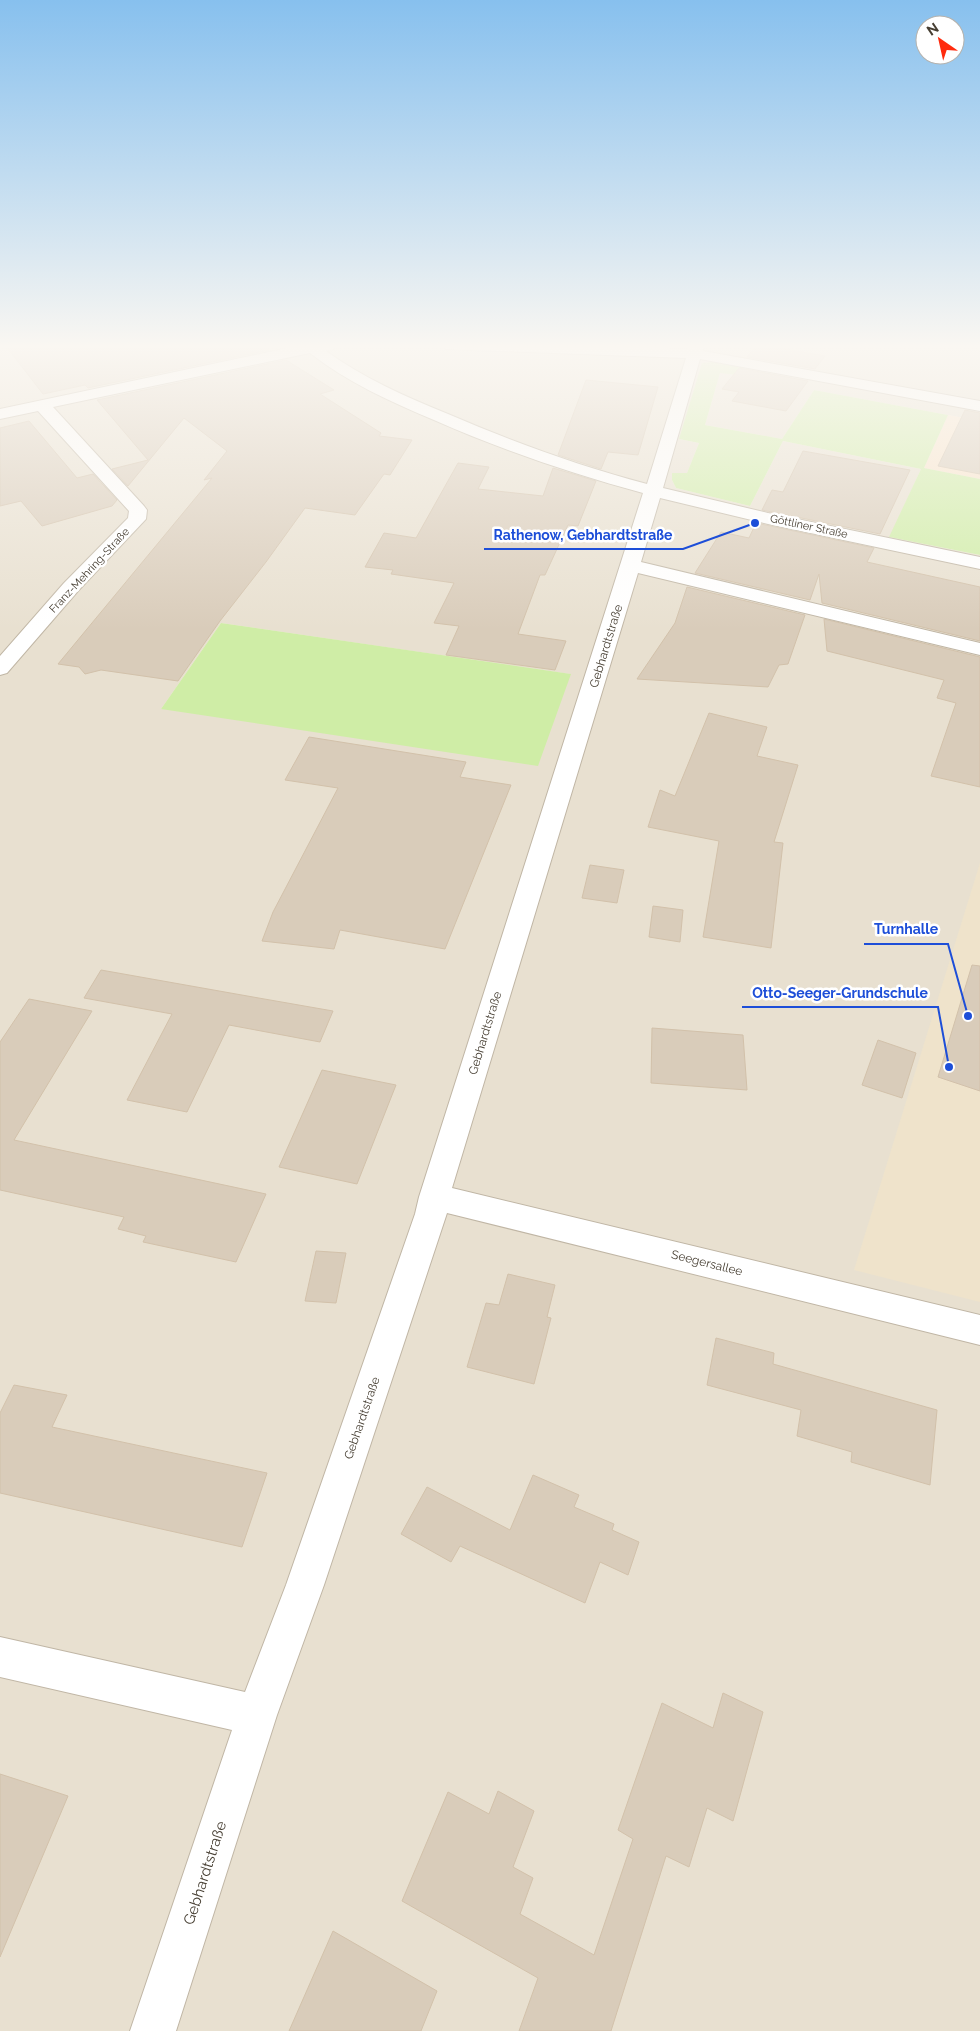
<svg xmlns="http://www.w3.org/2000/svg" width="980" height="2031" viewBox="0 0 980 2031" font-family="Raleway,sans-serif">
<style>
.residential{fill:#e8e0d0;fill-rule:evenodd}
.commercial{fill:#f9e4cb}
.education{fill:#efe3cb}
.green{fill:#cfeda6}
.building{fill:#d9ccba;stroke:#d2c1aa}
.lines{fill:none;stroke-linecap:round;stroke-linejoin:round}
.minor-casing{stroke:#c0b6a5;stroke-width:2}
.minor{fill:#fff;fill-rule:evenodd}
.labels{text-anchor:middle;stroke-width:5;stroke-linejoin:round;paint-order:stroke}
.far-street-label{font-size:11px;fill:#463e32;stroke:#fff}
.street-label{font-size:12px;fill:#463e32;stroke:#fff}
.near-street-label{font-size:15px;fill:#463e32;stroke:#fff}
.leader{fill:none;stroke:#1d4ed8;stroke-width:2}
.callout-dot{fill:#1d4ed8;stroke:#fff;stroke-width:2}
.callout-label{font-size:14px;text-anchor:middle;font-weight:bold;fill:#1d4ed8;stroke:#fff;stroke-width:5;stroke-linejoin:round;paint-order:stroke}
</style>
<rect width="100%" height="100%" fill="#f4eee3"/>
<!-- residential -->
<path class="residential" d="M0,345h980v76l-166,-31 -32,49 -77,-14 15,-52v-12l-41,78 20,4 -12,30h-15v7l4,8 74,18 33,-65 138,28 -31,68 90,18v1476h-980zM221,623l349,51 -409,35z"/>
<!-- commercial -->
<path class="commercial" d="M948,415l32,6v58l-56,-11z"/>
<!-- education -->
<path class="education" d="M980,863v439l-126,-32z"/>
<!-- green -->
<path class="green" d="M720,361l24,5 -6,9 -18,-2 -15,52 77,14 32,-49 134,25 -24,53 56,11v76l-91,-18 32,-68 -138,-28 -33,65 -74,-18 -4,-8v-7h15l12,-30 -20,-4 23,-76z
M221,623l350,51 -33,92 -377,-57z"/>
<!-- building -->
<path class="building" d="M5,345h257l7,5 -181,38 -3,-3 -42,9z
M756,345h6l63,11 -10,13 -68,-12z
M286,360l48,30 -14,4 61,39 -2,3 33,4 -22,35 -6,-1 -29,41 -50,-7 -39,54 -46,59 -42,60 -77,-11 -16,4 -6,-7 -21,-3 154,-186 -8,2 23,-29 -43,-33 -56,68 -16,-17 36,-9 -51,-60z
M739,368l69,13 -22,30 -54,-10 7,-9 -17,-3z
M586,380l72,7 -20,68 -30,-3 -7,17 -43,-14z
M965,410l15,3v61l-42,-8z
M29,421l48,57 16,-4 24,26 -5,6 -70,20 -21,-25 -21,5v-78z
M803,451l107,19 -30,64 -118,-24 10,-20 11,2z
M458,463l31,4 -11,22 65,7 10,-28 43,13 -18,45 -10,-1 -23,50h-5l-22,59 48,7 -11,29 -109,-15 13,-29 -25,-3 20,-40 -63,-9 2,-4 -28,-3 19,-34 32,5z
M756,523l118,25 -7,14 113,25v54l-158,-38 -3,-29 -9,26 -115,-27 26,-41 28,6z
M687,587l118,28 -17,49 -9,1 -11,22 -131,-8 38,-56z
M824,619l156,38v130l-49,-11 25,-73 -19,-5 7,-18 -117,-29z
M709,713l58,14 -10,29 41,9 -24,77 9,1 -12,105 -68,-11 16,-96 -71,-14 12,-37 15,6z
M309,737l157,25 -6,15 51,8 -66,164 -105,-19 -6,19 -72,-8 11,-29 65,-124 -53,-8z
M590,865l34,5 -7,33 -35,-5z
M653,906l30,4 -3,32 -31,-5z
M972,965l8,1v125l-42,-14z
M101,970l152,27 80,14 -13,31 -91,-17 -42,87 -60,-12 45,-86 -88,-16z
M29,999l63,12 -78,129 252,54 -30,68 -93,-20 3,-6 -28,-7 6,-12 -124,-27v-148z
M652,1028l91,7 4,55 -96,-7z
M878,1040l38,13 -14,45 -40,-13z
M322,1070l74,15 -39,99 -78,-17z
M316,1251l30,2 -10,50 -31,-2z
M508,1274l47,11 -8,32 4,1 -17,66 -67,-17 19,-64 13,2z
M716,1338l58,15 -1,11 164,46 -7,75 -79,-23 1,-10 -55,-16 4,-26 -94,-25z
M14,1385l53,10 -15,32 215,46 -25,74 -242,-54v-80z
M533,1475l46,20 -5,12 40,17 -2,6 27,12 -11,33 -28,-13 -15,41 -125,-57 -9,16 -50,-28 26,-47 83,43z
M723,1693l40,19 -30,109 -26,-13 -18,59 -23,-11 -55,175h-92l19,-53 -136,-77 46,-109 41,22 9,-23 36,20 -21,56 20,11 -13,36 74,41 39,-116 -15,-9 44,-127 51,25z
M0,1774l68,22 -68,161z
M333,1931l104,60 -16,40h-132z"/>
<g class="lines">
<defs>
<path id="minor" d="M302,345h34l-2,4 -8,2c37,27 80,46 122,63 65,28 131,52 199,70l39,-126 -240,-9 -7,-4h137l112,4 2,-4h14l-1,6 277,50v10l-280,-52 -37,129 105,25 212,44v12l-212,-45 -108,-26 -19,64 339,81v12l-342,-82 -186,615 528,127v30l-533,-132 -123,372 -47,130 -101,316h-46l102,-301 -232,-53v-40l245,55 41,-107 129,-371 4,-17 224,-704c-71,-19 -141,-43 -209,-73 -43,-18 -87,-38 -124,-67l-257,54 91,99 3,4 -1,9 -68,72 -71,82 -7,2v-19l64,-73 64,-65 1,-7 -91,-100 -38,8v-10z"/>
</defs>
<!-- minor casing -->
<use href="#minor" class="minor-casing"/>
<!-- minor -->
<use href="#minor" class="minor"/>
</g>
<!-- sky -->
<linearGradient id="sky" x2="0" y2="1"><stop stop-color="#87c0ee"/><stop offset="0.55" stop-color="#faf7f2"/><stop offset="1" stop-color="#faf7f2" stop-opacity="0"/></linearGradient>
<rect width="980" height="630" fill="url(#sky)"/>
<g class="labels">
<!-- far-street labels -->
<g class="far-street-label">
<text transform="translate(809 526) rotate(12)" y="4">Göttliner Straße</text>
<text transform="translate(89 570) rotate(-47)" y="4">Franz-Mehring-Straße</text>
</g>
<!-- street labels -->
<g class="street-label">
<text transform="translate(606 646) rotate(-73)" y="4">Gebhardtstraße</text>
<text transform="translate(485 1033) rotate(-73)" y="4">Gebhardtstraße</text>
<text transform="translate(707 1263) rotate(14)" y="4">Seegersallee</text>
<text transform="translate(362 1418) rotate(-71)" y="4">Gebhardtstraße</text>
</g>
<!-- near-street labels -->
<g class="near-street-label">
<text transform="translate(205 1873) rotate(-72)" y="5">Gebhardtstraße</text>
</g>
</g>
<!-- callouts -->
<path class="leader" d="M755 523L683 549H484M968 1016L948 944H864M949 1067L938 1007H742"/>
<g class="callout-dot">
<circle cx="755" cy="523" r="5"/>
<circle cx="968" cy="1016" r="5"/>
<circle cx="949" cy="1067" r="5"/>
</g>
<g class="callout-label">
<text x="583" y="540">Rathenow, Gebhardtstraße</text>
<text x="906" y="934">Turnhalle</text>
<text x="840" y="998">Otto-Seeger-Grundschule</text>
</g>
<!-- north arrow -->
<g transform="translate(940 40) rotate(326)"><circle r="24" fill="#ffffff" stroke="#b5b2ad"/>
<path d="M0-4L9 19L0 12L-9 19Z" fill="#ff2b0e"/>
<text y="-8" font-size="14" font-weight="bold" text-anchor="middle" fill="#463e32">N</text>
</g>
</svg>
